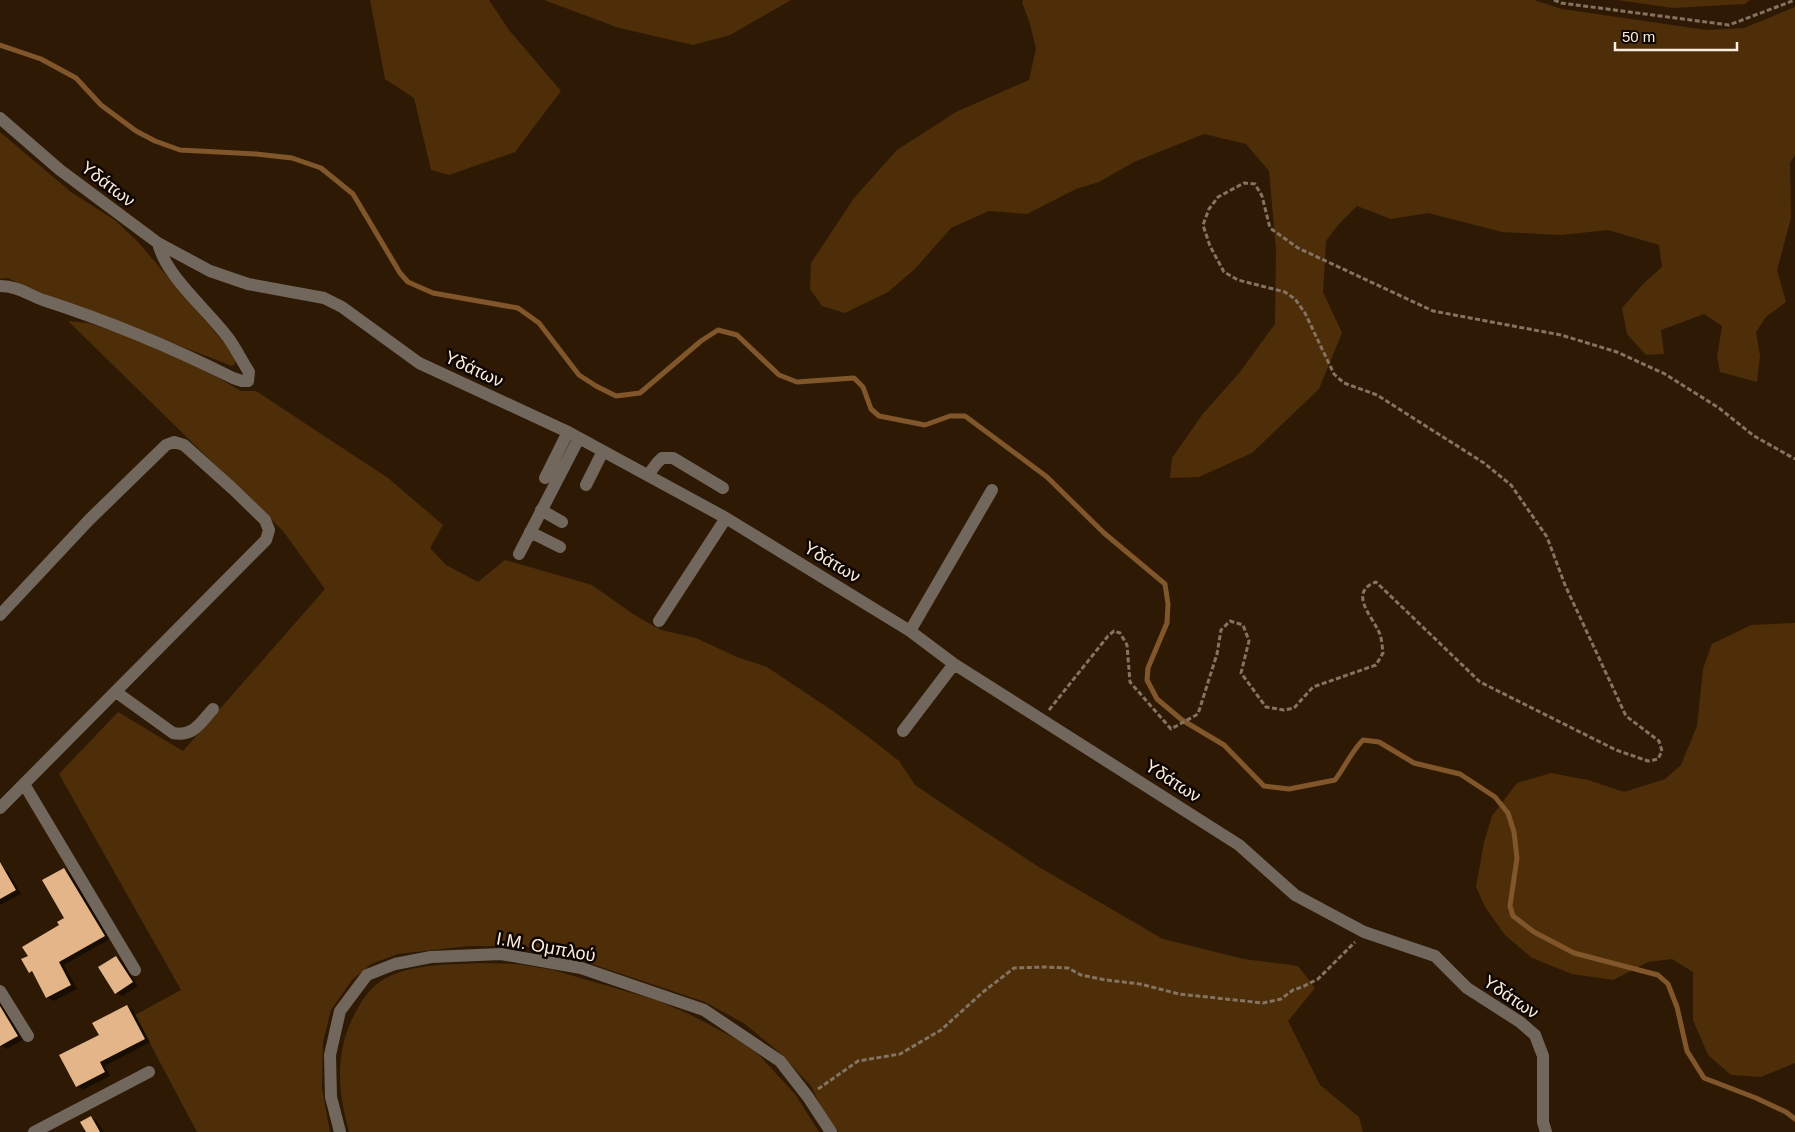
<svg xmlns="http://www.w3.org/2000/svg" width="1795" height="1132" viewBox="0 0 1795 1132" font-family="Arial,sans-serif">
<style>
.green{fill:#4d2e08}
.shadow{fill:#0007}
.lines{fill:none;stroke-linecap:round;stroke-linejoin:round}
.stream{stroke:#80562a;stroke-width:5}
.building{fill:#e4b588}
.path{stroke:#847361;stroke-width:3;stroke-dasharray:5 2.5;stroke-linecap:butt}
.minor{stroke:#72675d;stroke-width:12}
.labels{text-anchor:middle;stroke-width:5;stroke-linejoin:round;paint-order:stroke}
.street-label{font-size:18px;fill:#faecdf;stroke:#100702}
</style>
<rect width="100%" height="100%" fill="#2e1a04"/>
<!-- green -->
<path class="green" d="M370,0h119l20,30 52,61 -46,61 -66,23 -18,-5 -17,-72 -29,-19z
M544,0h247l-61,35 -37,10 -74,-17z
M1023,0h511l28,9 145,21 37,-2 51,-21v148l-5,8 1,55 -14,52 9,32 -20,15 -10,15 4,24 -3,26 -37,-10 -3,-15 5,-31 -18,-12 -43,16 3,24 -18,1 -19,-21 -5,-26 21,-24 19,-17 -3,-22 -51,-15 -47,5 -59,-3 -74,-19 -37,6 -34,-13 -19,19 -12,16 -3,51 19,41 -23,56 -67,64 -53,24 -29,1 2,-20 30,-43 38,-43 35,-48 1,-74 -7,-79 -23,-27 -42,-10 -70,28 -35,20 -23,7 -49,25 -38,-3 -38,17 -36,41 -27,23 -43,21 -23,-7 -12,-17 1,-26 43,-65 43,-48 59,-38 73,-32 7,-31 -6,-25 -8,-22z
M1617,0h133l-5,4 -72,4z
M0,132l71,60 45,29 22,21 88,103 10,13 -1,6 -3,2 -134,-52 -62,-22 -28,-14 -8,1z
M68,321l20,2 62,20 60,30 31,18h15l132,87 55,47 -13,23 16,17 32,17 27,-22 87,25 41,29 28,16 35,8 41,19 30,10 66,44 38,28 28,22 16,24 46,31 78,51 124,72 81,20 54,7 17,22 -27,33 32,64 39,32 4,15h-525l-16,-23 -11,-23 -32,-34 -34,-28 -40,-22 -122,-41 -59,-15h-55l-71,8 -27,10 -19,16 -21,30 -8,32 -1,46 8,44h-133l-62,-117 46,-25 -122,-216 59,-62 65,39 142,-162 -42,-58z
M1795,623v440l-34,14 -30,-2 -23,-20 -15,-35v-48l-21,-13 -24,3 -35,18 -41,-6 -40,-16 -27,-23 -20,-28 -9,-20 8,-45 8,-26 25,-33 34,-10 37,7 36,12 41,-13 16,-14 16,-39 6,-57 9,-25 39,-19z
M482,963l34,1 37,6 103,30 33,14 49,26 21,15 36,39 24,38h-470c-12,-45 -15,-84 10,-126 7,-12 16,-23 29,-29 28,-14 64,-12 94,-14z"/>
<!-- shadow -->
<path class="shadow" d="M2,868l6,3 13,23 -21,11v-36z
M64,869l6,4 40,66 -46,26 13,24 -23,12 -7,-4 -11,-21 -6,-4v-16l36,-37z
M116,957l6,4 16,25 -16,10 -6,-3z
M0,1003l24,36 -17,10 -7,-4z
M127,1006l6,4 17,32 -45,24 5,10 -27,14 -6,-4 23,-50z
M91,1117l6,4 7,11h-22l4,-2z"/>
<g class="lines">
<!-- stream -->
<path class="stream" d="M0,45l41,14 35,19 25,27 35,26 19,10 25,9 76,4 36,4 29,10 32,26 47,79 8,9 25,11 85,15 21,15 40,52 17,11 20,10 24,-3 61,-52 17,-11 19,5 42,40 18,7 57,-4 9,9 8,22 8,7 46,9 25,-9h15l82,61 57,56 61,51 3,20 -1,19 -19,45 -1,12 10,19 25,21 42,25 40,41 25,3 46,-9c10,-13 16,-28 28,-40l16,2 35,21 46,11 35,23 13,16 6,19 3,26 -7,48 3,10 21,16 40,21 84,22 10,9 9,23 10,44 17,27 52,20 30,14 9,7"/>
</g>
<!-- building -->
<path class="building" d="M0,862l16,28 -16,9z
M64,868l41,68 -46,26 12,23 -25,13 -14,-27 -3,2 -8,-14 7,-3 -6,-9 37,-22 -2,-3 7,-4 -22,-38z
M116,956l17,26 -18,12 -17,-27z
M127,1005l18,34 -45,23 5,10 -29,15 -17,-32 40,-20 -7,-12z
M0,1006l18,30 -18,10z
M91,1116l9,16h-14l-6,-10z"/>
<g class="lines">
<!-- path -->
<path class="path" d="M1554,0l7,3 168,22 66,-25
M1049,710l59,-74 6,-5 6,2 7,12 3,37 41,47 27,-15 19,-60 4,-24 9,-9 13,4 6,16 -8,32 25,34 18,3 10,-2 19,-21 63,-22 7,-12c-1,-7 -1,-16 -5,-23 -8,-16 -29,-38 -2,-48l104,100 136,68 32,11 10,-2 4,-8 -3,-10 -33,-25 -61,-131 -18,-48 -36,-52 -27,-22 -107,-68 -33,-12 -10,-9 -29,-61 -10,-14 -10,-7 -47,-12 -14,-8 -14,-26 -7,-21 6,-16 9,-12 26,-14 11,1 7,12 8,32 28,20 135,63 128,24 56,17 48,22 54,34 35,28 41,23
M818,1089l40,-28 42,-7 41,-24 42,-38 31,-24 31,-1 23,1 13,7 25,5 34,4 39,10 84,9 18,-4 12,-9 9,-3 16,-8 37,-37"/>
<!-- minor -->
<path class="minor" d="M0,118l60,52 98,73 52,28 38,13 76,14 18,9 77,56 149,69 158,86 184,113 44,33 285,181 56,50 69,37 71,24 32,32 53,34 15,13 8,21v66l3,10
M0,286c17,0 27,8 43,14 65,21 128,47 190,78l9,3h6l1,-9c-7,-11 -13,-23 -20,-33 -21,-29 -63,-62 -71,-96
M648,475l9,-12 5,-5h11l50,30
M545,478l23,-46
M586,485l17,-34
M541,510l21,12
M530,532l30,15
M519,554l60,-116
M0,615l89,-95 77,-75 8,-3 10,3 49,44 32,31 4,10 -3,10 -266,268
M659,621l67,-103
M910,631l82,-141
M116,692l57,41c21,4 28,-11 40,-24
M903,731l51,-67
M24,784l111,186
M0,991l28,45
M34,1132l115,-60
M340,1132l-9,-35 -1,-42 10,-44 27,-36 28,-11 36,-7 70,-3 80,14 123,42 76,51 28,36 23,35"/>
</g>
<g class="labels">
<!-- street labels -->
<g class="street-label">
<text transform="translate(108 184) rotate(37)" y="6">Υδάτων</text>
<text transform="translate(474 369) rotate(25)" y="6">Υδάτων</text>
<text transform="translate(832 562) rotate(31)" y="6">Υδάτων</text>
<text transform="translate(1173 781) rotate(33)" y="6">Υδάτων</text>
<text transform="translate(546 947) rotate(10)" y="6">Ι.Μ. Ομπλού</text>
<text transform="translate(1511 997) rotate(34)" y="6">Υδάτων</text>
</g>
</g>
<!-- scale -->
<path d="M1615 42v8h122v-8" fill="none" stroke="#faecdf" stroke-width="2.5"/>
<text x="1622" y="42" font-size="15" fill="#faecdf" stroke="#100702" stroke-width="4" paint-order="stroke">50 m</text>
</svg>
